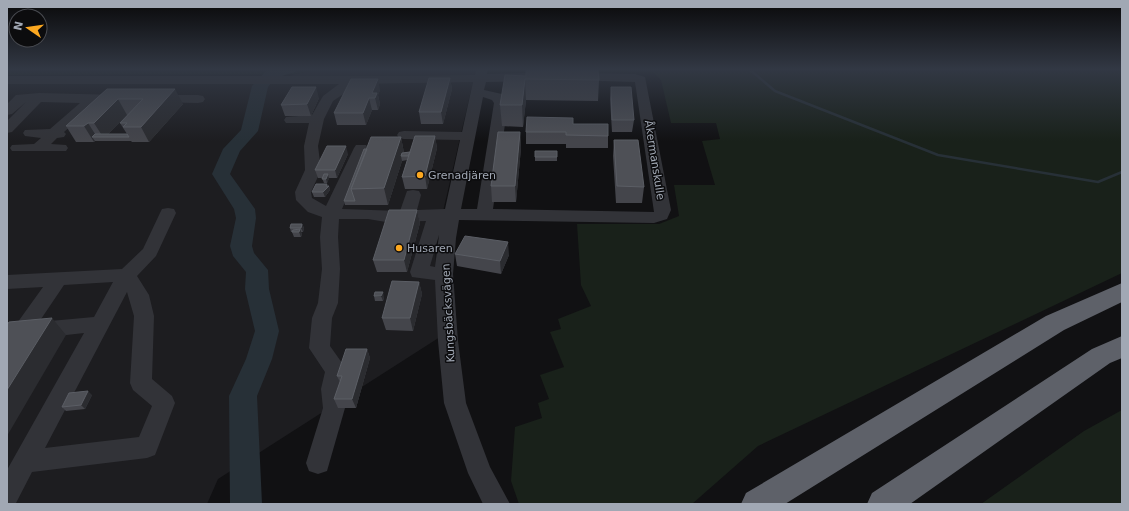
<svg xmlns="http://www.w3.org/2000/svg" width="1129" height="511" viewBox="0 0 1129 511" font-family="'DejaVu Sans',sans-serif">
<style>
.built{fill:#1d1d20}
.green{fill:#19211a}
.lines{fill:none;stroke-linecap:round;stroke-linejoin:round}
.stream{stroke:#273037;stroke-width:2.5}
.river{fill:#273037;fill-rule:evenodd}
.minor{fill:#323338;fill-rule:evenodd}
.highway{fill:#5e6169;fill-rule:evenodd}
.wall{fill:#44454b;fill-rule:evenodd}
.shaded-wall{fill:#2b2c30}
.building{fill:#4e5056;stroke:#5b5e65}
.poi-dot{fill:#fca820;stroke:#0c0c0e;stroke-width:1.5}
.labels{text-anchor:middle;stroke-width:3;stroke-linejoin:round;paint-order:stroke}
.street-label{font-size:11px;fill:#a1a8b4;stroke:#0c0c0e}
.poi-label{font-size:11px;fill:#a1a8b4;stroke:#0c0c0e;text-anchor:start}
</style>
<rect width="100%" height="100%" fill="#111113"/>
<!-- built -->
<path class="built" d="M320,69h156l-41,177 5,91 -222,142 -11,25h-200v-420h266l22,-10z"/>
<!-- green -->
<path class="green" d="M320,69l-25,5 -288,1v-6z
M626,69h496v204l-364,173 -66,58h-173l-8,-23 4,-54 27,-9 -4,-15 11,-4 -9,-24 24,-8 -14,-35 11,-3 -3,-10 33,-13 -10,-21 -4,-61h82l20,-8 -5,-31h41l-13,-44 18,-2 -4,-16h-45l-10,-43 -8,-8h-26z
M1122,410v94h-141l103,-73z"/>
<g class="lines">
<!-- stream -->
<path class="stream" d="M749,69l26,22 163,64 160,27 24,-10"/>
<!-- river -->
<path class="river" d="M272,69h25l-2,3 -20,6 -7,9 -10,44 -18,20 -10,23 25,35 1,9 -4,28 2,7 14,17 1,19 10,42 -7,28 -15,37 5,108h-32l-1,-108 17,-37 9,-28 -10,-42 1,-17 -13,-16 -3,-10 6,-28 -2,-9 -22,-35 11,-25 18,-19 11,-44 13,-14z"/>
<!-- minor -->
<path class="minor" d="M476,69h12l-1,5 43,-1 6,4 -6,4 -44,1 -2,8 18,4 6,9 -15,106 161,3 -19,-130 -65,-2 -2,-3 2,-3 4,-1 61,1 10,3 26,133 -4,9 -13,4 -195,-3 -3,18 -3,36 5,67 8,62 24,64 20,37h-27l-15,-31 -24,-70 -6,-62 -3,-61 -23,-3 -2,-5 16,-51 -40,1 -18,-3h-29l-1,18 2,32 -2,34 -6,15 -2,28 17,24 -4,19 2,19 -18,63 -9,3 -9,-3 -3,-8 17,-55 -2,-19 4,-17 -16,-24 3,-30 6,-15 4,-34 -2,-32 2,-20 -14,-5 -12,-12 -1,-8 10,-22 -1,-24 5,-23h-23l-2,-3 2,-3 26,-2 11,-19 16,-12h-332v-8h408l60,-1zM473,82l-11,50 -58,-1 -5,1 -2,3 2,3 5,1 56,1 -15,69 -28,1 4,-15 -2,-4 -6,-1 -6,1 -7,20 -58,-2 26,-61 -2,-3h-10l-2,3 -28,58 -14,-8 -1,-6 10,-22 -3,-24 6,-27 9,-18 15,-10 4,-7zM483,97l9,3 2,3 -17,106h-16zM439,235l-4,32 -5,-1z
M39,93l82,2 5,1 2,3 -2,3 -30,1 -32,29 2,2 -2,3 -7,1 -6,6 15,1 2,3 -2,3h-54l-2,-3 2,-3 22,-1 7,-6 -16,-2 -2,-3 2,-3 25,-1 30,-26 -39,-1 -29,30 -5,1v-12l19,-19 -14,12 -5,1v-11l9,-9z
M155,95h43l5,1 2,3 -2,3 -5,1 -48,-1 -2,-3 2,-3z
M168,208l6,1 2,4 -20,43 -19,20 12,19 5,21 -2,63 20,17 3,7 -20,52 -8,3 -115,14 -16,31 -9,1v-34l77,-137 -62,7 -7,-2 -3,-6 3,-6 28,-39 -36,2v-14l115,-6 21,-20 17,-36 2,-4zM113,282l-19,35 -55,5 25,-37zM127,292l7,24 -4,67 3,7 19,16 -13,31 -94,11z"/>
<!-- highway -->
<path class="highway" d="M1122,283v19l-58,28 -279,174h-44l5,-11 300,-177z
M1122,336v22l-12,5 -200,141h-43l5,-11 220,-144z"/>
</g>
<!-- wall -->
<path class="wall" d="M526,76l73,4 -1,21 -72,-1 -3,27 -21,-1 -2,-21z
M450,78l2,11 -9,35h-22l-2,-12z
M611,87l23,33 -2,12h-20l-2,-33z
M107,89l76,15 -34,38h-17l-1,-1h-36l-1,1h-18l-10,-16zM127,115h1l-8,8 7,11h-19z
M380,90l-2,5 2,9 -2,6h-6l-6,15h-29l-3,-12z
M319,98l-8,18h-26l-4,-11z
M573,124l35,12v12h-42v-4h-40v-12z
M520,132l1,16 -5,54h-24l-1,-16z
M435,136l2,12 -10,41h-22l-3,-12 5,-17 -5,1 -14,44h-43l-1,-4 23,-52 34,-12 3,16 6,-1z
M614,140l30,47 -2,16h-26l-3,-47z
M557,151v10h-22v-4z
M348,154l-11,24h-8l-2,5h-3l-2,-5h-4l-3,-8z
M328,186h1l1,4 -5,7h-11l-2,-5z
M417,210l3,13 -13,49h-30l-4,-12z
M302,224l2,4 -1,4h-2l1,2 -1,3h-7l-2,-5h-1l-1,-4z
M455,254l54,1 -8,19 -44,-8z
M419,282l3,12 -9,37 -27,-1 -4,-12z
M374,296l10,1 -1,4h-8z
M367,349l3,9 -14,50h-18l-4,-9 6,-17 -3,-6z
M92,395l-7,14 -19,2 -4,-4z"/>
<!-- shaded-wall -->
<path class="shaded-wall" d="M450,78l2,11 -9,35 -2,-12z
M378,79l2,11 -2,5 2,9 -2,6 -3,-12 -3,-5z
M525,79l1,21 -3,27 -1,-22z
M316,87l3,11 -8,18 -4,-12z
M175,89l8,15 -34,38 -8,-15z
M369,98l3,12 -6,15 -3,-12z
M118,99l9,16 -22,22h-2l-9,-14z
M88,123l9,14h-5l3,4 -1,1 -10,-16z
M520,132l1,16 -5,54 -1,-16z
M435,136l2,12 -10,41 -2,-13z
M401,137l3,16 -3,3 1,5 -14,44 -4,-17z
M346,146l2,8 -11,24 -2,-8z
M328,174l1,5 -2,4 -1,-4z
M327,184l1,3 1,-1 1,4 -5,7 -2,-5z
M417,210l3,13 -13,49 -3,-12z
M302,224l2,4 -1,4 -2,-4z
M300,229l2,5 -1,3 -2,-5z
M508,242l1,13 -8,19 -1,-13z
M419,282l3,12 -9,37 -3,-13z
M383,292l1,5 -1,4 -2,-5z
M52,318l14,17 -59,101v-46z
M367,349l3,9 -14,50 -4,-9z
M88,391l4,4 -7,14 -4,-4z"/>
<!-- building -->
<path class="building" d="M526,70h72l1,10 -74,-1 -3,26h-22l5,-30 21,1z
M429,78h21l-9,34h-22z
M351,79h27l-6,14h5l-2,5h-6l-6,15h-29z
M292,87h24l-9,17 -26,1z
M611,87h20l3,33h-22z
M107,89h68l-34,38h-18l4,-4h-7l23,-24h-25l-24,24h-6l-4,3h-18z
M527,117l46,1v6h35v12l-42,-1v-3h-40z
M498,132h22l-5,54h-24z
M95,134h32l2,3h-37z
M415,136h20l-10,40 -23,1z
M371,137h30l-17,51 -33,1z
M614,140h24l6,47 -27,-1z
M327,146h19l-11,24h-20z
M364,149h3l-16,40 4,12h-11z
M535,151h22v6h-22z
M410,152l-2,4h-7l1,-3z
M324,174h4l-2,5h-4z
M316,184h11l-1,2h3l-6,6h-11z
M389,210h28l-13,50h-31z
M291,224h11l-1,4h-11z
M300,229l-1,3h-7l1,-2z
M465,236l43,6 -8,19 -45,-7z
M392,281l27,1 -9,36h-28z
M375,292h8l-2,4h-7z
M52,318l-45,72v-65l2,-3z
M346,349h21l-15,50h-18l8,-23h-5z
M88,391l-7,14 -19,2 7,-14z"/>
<!-- sky -->
<linearGradient id="sky" x2="0" y2="1"><stop stop-color="#09090a"/><stop offset="0.49" stop-color="#323844"/><stop offset="1" stop-color="#323844" stop-opacity="0"/></linearGradient>
<rect width="1129" height="141" fill="url(#sky)"/>
<!-- markers -->
<g class="poi-dot">
<circle cx="420" cy="175" r="4"/>
<circle cx="399" cy="248" r="4"/>
</g>
<g class="labels">
<!-- street labels -->
<g class="street-label">
<text transform="translate(655 160) rotate(81)" y="4">Åkermanskulle</text>
<text transform="translate(448 313) rotate(-93)" y="4">Kungsbäcksvägen</text>
</g>
<!-- poi labels -->
<g class="poi-label">
<text x="428" y="179">Grenadjären</text>
<text x="407" y="252">Husaren</text>
</g>
</g>
<!-- border -->
<rect width="1129" height="511" fill="none" stroke="#a1a8b4" stroke-width="16"/>
<!-- north arrow -->
<g transform="translate(28 28) rotate(283)"><circle r="19" fill="#0c0c0e" stroke="#484a50"/>
<path d="M0-3L7 15L0 10L-7 15Z" fill="#fca820"/>
<text y="-6" font-size="11" font-weight="bold" text-anchor="middle" fill="#a1a8b4">N</text>
</g>
</svg>
